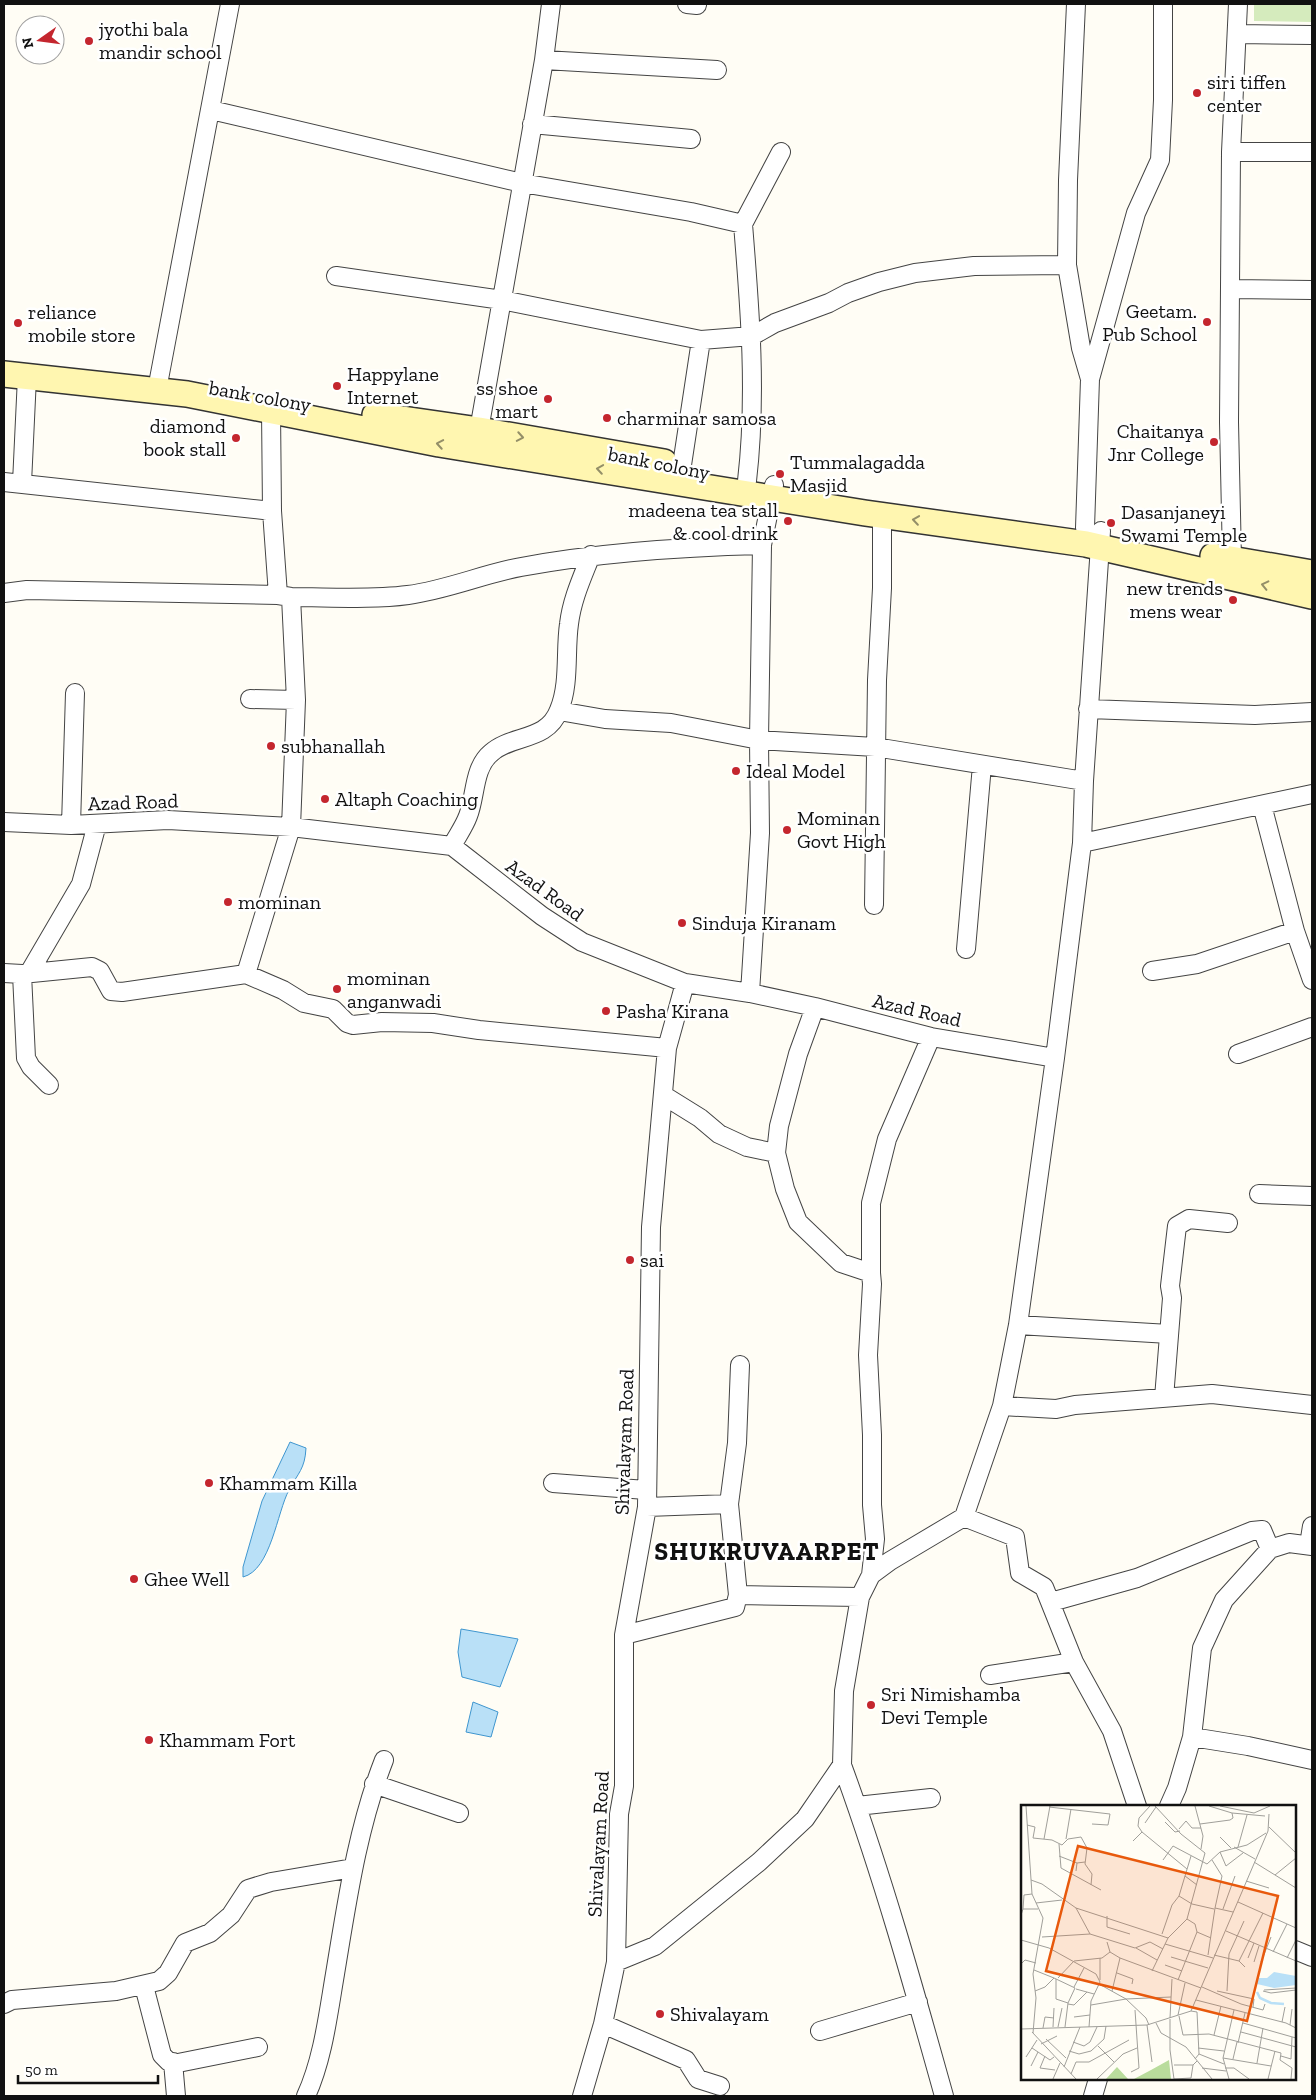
<svg xmlns="http://www.w3.org/2000/svg" width="1316" height="2100" viewBox="0 0 1316 2100" font-family="'Zilla Slab',serif">
<style>
.green{fill:#d5ebbd}
.water{fill:#b9e0f7;stroke:#3f96cf}
.lines{fill:none;stroke-linecap:round;stroke-linejoin:round}
.minor-casing{stroke:#444;stroke-width:20}
.secondary-casing{stroke:#333;stroke-width:28}
.minor{stroke:#fff;stroke-width:18}
.secondary{stroke:#fff6b0;stroke-width:25}
.oneway{stroke:#948f68}
.poi-dot{fill:#c4262e;stroke:#fff;stroke-width:2}
.labels{text-anchor:middle;stroke-width:5;stroke-linejoin:round;paint-order:stroke}
.poi-label{font-size:20px;fill:#111;stroke:#fff;text-anchor:start}
.street-label{font-size:20px;fill:#111;stroke:#fff}
.district-label{font-size:25px;font-weight:bold;letter-spacing:1px;fill:#111;stroke:#fff}
.inset-river{fill:none;stroke:#b9e0f7;stroke-width:2.5}
.inset-road{fill:none;stroke:#a09f9a;stroke-width:1}
.view{fill:#e8590c;fill-opacity:0.15;stroke:#e8590c;stroke-width:2.5}
.inset-edge{fill:none;stroke:#111;stroke-width:2.5}
</style>
<rect width="100%" height="100%" fill="#fffdf5"/>
<!-- green -->
<path class="green" d="M1254,4h58v18l-58,-1z"/>
<!-- water -->
<path class="water" d="M290,1442l16,6c-1,21 -8,25 -17,42 -12,22 -18,80 -46,87v-10l19,-66z
M461,1629l57,10 -18,48 -38,-10 -4,-25z
M473,1702l25,10 -7,25 -25,-5z"/>
<g class="lines">
<defs>
<path id="minor" d="M687,4l10,1
M1076,4l-8,176 -1,85 14,83 9,31
M1238,34l74,1
M544,60l173,10
M211,110l311,73 169,29 52,12 38,-72
M532,124l159,15
M1231,152h81
M743,224c7,86 14,171 4,257
M336,276l166,24 199,40 51,-4 23,-13 54,-20 19,-10 31,-11 36,-9 59,-7 93,-1
M1231,289l81,1
M159,379l71,-375
M479,430l65,-370 7,-56
M682,465l19,-125
M4,482l268,29
M22,483l5,-106
M1085,528l5,-149 46,-166 24,-53 3,-60v-96
M1232,560l-3,-138 2,-270 7,-148
M4,593l23,-3 251,5 -6,-84 -1,-101
M278,595l13,2c37,0 81,3 117,-2 39,-5 75,-21 113,-28 80,-15 160,-20 241,-22
M250,699l46,1
M1088,709l167,6 57,-3
M559,711l46,8 66,4 88,17 116,7 209,34
M1262,805l33,126 17,49
M4,822l67,3 97,-5 123,7 161,19 90,70 40,26 103,41 65,10 65,14 116,30 124,21
M71,825l4,-132
M1082,843l230,-49
M452,846c5,-10 12,-19 16,-30 8,-20 5,-48 23,-63 21,-19 56,-11 68,-43 11,-26 6,-59 10,-86 3,-25 13,-46 22,-69
M874,905l3,-225 5,-92v-73
M966,949l16,-184
M1152,971l45,-7 98,-33
M4,973l18,1 70,-7 8,4 11,20 11,1 124,-18 37,16 21,13 29,6 14,14 6,2 29,-3 51,1 46,7 188,18
M29,973l52,-89 16,-60
M22,974l4,84 5,9 18,18
M246,974l45,-147 5,-127 -5,-103
M750,993l10,-160 -1,-93 3,-195 12,-60
M1238,1054l74,-27
M663,1095l37,23 19,16 28,13 29,6
M1259,1194l53,2
M871,1273v-70l16,-64 44,-102
M1018,1325l151,9
M1164,1398l8,-100 -2,-12 7,-60 12,-7 39,4
M1002,1406l54,3 19,-4 137,-11 100,11
M553,1483l93,7
M647,1507l82,-3
M964,1517l51,20 5,36 24,14 30,75 38,69 25,75
M1309,1545l3,-19
M871,1575l19,-14 74,-44 38,-111 16,-81 37,-267 27,-215 2,-62 17,-250
M738,1595l122,2
M1051,1602l86,-24 115,-47 10,-1 8,19
M624,1635l111,-28 3,-12 -9,-91 8,-61 3,-78
M990,1675l84,-13
M1192,1737l56,9 64,14
M842,1765c40,109 71,220 102,331
M374,1784l85,29
M857,1806l74,-8
M1169,1806l8,-18 15,-51 10,-89 22,-48 46,-51 19,-6 23,3
M1295,1950l17,7
M616,1962l39,-16 104,-84 46,-43 37,-54 2,-74 16,-94 11,-22 4,-36 -3,-34v-70l-4,-80 4,-71 -1,-11 -30,-10 -43,-41 -13,-33 -9,-36 3,-27 19,-72 17,-47
M144,1986l18,69 7,7 9,1 80,-16
M4,2004l8,-4 104,-9 43,-10 9,-8 17,-30 25,-10 21,-18 17,-26 23,-7 82,-14
M603,2024l83,36 12,19 22,7
M820,2031l98,-29
M173,2062l3,34
M306,2096c17,-37 22,-81 29,-122 12,-72 22,-145 49,-214
M582,2096l21,-72 13,-62 3,-148 5,-28v-151l23,-128 4,-280 16,-179 18,-65
M1093,2096l5,-17"/>
<path id="secondary" d="M4,374l183,20 252,50 426,69 221,31 226,52
M375,415l104,15 185,32
M1213,556l99,17"/>
</defs>
<!-- minor casing -->
<use href="#minor" class="minor-casing"/>
<!-- secondary casing -->
<use href="#secondary" class="secondary-casing"/>
<!-- minor -->
<use href="#minor" class="minor"/>
<!-- secondary -->
<use href="#secondary" class="secondary"/>
</g>
<!-- one-way arrows -->
<defs><path id="oneway-chevron" d="M-2-3.5L2.5 0L-2 3.5" fill="none" stroke-width="1.6" stroke-linecap="round" stroke-linejoin="round" transform="scale(1.25)"/></defs>
<g class="oneway">
<use href="#oneway-chevron" transform="translate(520 437) rotate(10)"/>
<use href="#oneway-chevron" transform="translate(440 444) rotate(-170)"/>
<use href="#oneway-chevron" transform="translate(600 469) rotate(-171)"/>
<use href="#oneway-chevron" transform="translate(916 520) rotate(-172)"/>
<use href="#oneway-chevron" transform="translate(1265 585) rotate(-167)"/>
</g>
<!-- markers -->
<g class="poi-dot">
<circle cx="89" cy="41" r="5"/>
<circle cx="1197" cy="93" r="5"/>
<circle cx="1207" cy="322" r="5"/>
<circle cx="18" cy="323" r="5"/>
<circle cx="337" cy="386" r="5"/>
<circle cx="548" cy="399" r="5"/>
<circle cx="607" cy="418" r="5"/>
<circle cx="236" cy="438" r="5"/>
<circle cx="1214" cy="442" r="5"/>
<circle cx="780" cy="474" r="5"/>
<circle cx="788" cy="521" r="5"/>
<circle cx="1111" cy="523" r="5"/>
<circle cx="1233" cy="600" r="5"/>
<circle cx="271" cy="746" r="5"/>
<circle cx="736" cy="771" r="5"/>
<circle cx="325" cy="799" r="5"/>
<circle cx="787" cy="830" r="5"/>
<circle cx="228" cy="902" r="5"/>
<circle cx="682" cy="923" r="5"/>
<circle cx="337" cy="989" r="5"/>
<circle cx="606" cy="1011" r="5"/>
<circle cx="630" cy="1260" r="5"/>
<circle cx="209" cy="1483" r="5"/>
<circle cx="134" cy="1579" r="5"/>
<circle cx="871" cy="1705" r="5"/>
<circle cx="149" cy="1740" r="5"/>
<circle cx="660" cy="2014" r="5"/>
</g>
<g class="labels">
<!-- poi labels -->
<g class="poi-label">
<text x="99" y="36">jyothi bala<tspan x="99" dy="23">mandir school</tspan></text>
<text x="1207" y="89">siri tiffen<tspan x="1207" dy="23">center</tspan></text>
<text x="1197" y="318" text-anchor="end">Geetam.<tspan x="1197" dy="23">Pub School</tspan></text>
<text x="28" y="319">reliance<tspan x="28" dy="23">mobile store</tspan></text>
<text x="347" y="381">Happylane<tspan x="347" dy="23">Internet</tspan></text>
<text x="538" y="395" text-anchor="end">ss shoe<tspan x="538" dy="23">mart</tspan></text>
<text x="617" y="425">charminar samosa</text>
<text x="226" y="433" text-anchor="end">diamond<tspan x="226" dy="23">book stall</tspan></text>
<text x="1204" y="438" text-anchor="end">Chaitanya<tspan x="1204" dy="23">Jnr College</tspan></text>
<text x="790" y="469">Tummalagadda<tspan x="790" dy="23">Masjid</tspan></text>
<text x="778" y="517" text-anchor="end">madeena tea stall<tspan x="778" dy="23">&amp; cool drink</tspan></text>
<text x="1121" y="519">Dasanjaneyi<tspan x="1121" dy="23">Swami Temple</tspan></text>
<text x="1223" y="595" text-anchor="end">new trends<tspan x="1223" dy="23">mens wear</tspan></text>
<text x="281" y="753">subhanallah</text>
<text x="746" y="778">Ideal Model</text>
<text x="335" y="806">Altaph Coaching</text>
<text x="797" y="825">Mominan<tspan x="797" dy="23">Govt High</tspan></text>
<text x="238" y="909">mominan</text>
<text x="692" y="930">Sinduja Kiranam</text>
<text x="347" y="985">mominan<tspan x="347" dy="23">anganwadi</tspan></text>
<text x="616" y="1018">Pasha Kirana</text>
<text x="640" y="1267">sai</text>
<text x="219" y="1490">Khammam Killa</text>
<text x="144" y="1586">Ghee Well</text>
<text x="881" y="1701">Sri Nimishamba<tspan x="881" dy="23">Devi Temple</tspan></text>
<text x="159" y="1747">Khammam Fort</text>
<text x="670" y="2021">Shivalayam</text>
</g>
<!-- street labels -->
<g class="street-label">
<text transform="translate(260 396) rotate(10)" y="7">bank colony</text>
<text transform="translate(659 463) rotate(11)" y="7">bank colony</text>
<text transform="translate(133 802) rotate(-2)" y="7">Azad Road</text>
<text transform="translate(545 890) rotate(36)" y="7">Azad Road</text>
<text transform="translate(917 1010) rotate(13)" y="7">Azad Road</text>
<text transform="translate(624 1442) rotate(-88)" y="7">Shivalayam Road</text>
<text transform="translate(598 1844) rotate(-87)" y="7">Shivalayam Road</text>
</g>
<!-- district labels -->
<g class="district-label">
<text x="767" y="1560">SHUKRUVAARPET</text>
</g>
</g>
<!-- overview -->
<g transform="translate(1021 1805)">
<rect width="275" height="275" fill="#fffdf5"/>
<path d="M148,255l2,19h-37l17,-9zM96,262l11,12h-22z" fill="#b9dc9c"/>
<path d="M253,167l22,4v9l-22,3 -17,-4 2,-6h8z" fill="#b9e0f7"/>
<path class="inset-river" d="M236,187l3,6 11,5 13,1"/>
<path class="inset-road" d="M5,1l6,88 11,24 -10,56 3,24 -3,35M174,1l8,30 -2,13M188,1l23,7 33,3M199,1l34,7 16,-7M28,2l61,7 -2,11 -16,-1M144,17l10,10 5,-1M124,18l11,-16M179,19l30,-4 3,-2 -1,-5M6,20l8,2 -2,11 19,2 10,5 6,-6 13,-2 6,11 -2,16 7,10 -1,11M248,22l27,26M158,24l7,-8 6,7h9M121,27l45,37M199,32l11,11M23,34l6,-33M45,34l5,-30M112,36l9,-9 -4,-6 1,-8 11,-12M38,39l2,24 40,22M213,42l21,12M217,42l9,-32M199,47l6,14 17,-13M38,51l18,7M142,55l10,-14 34,18 13,-12 27,-7 19,-12M191,55l10,16 -7,32 18,4M233,57l42,26M55,66l1,-8 8,-1M254,70l21,-17M164,71l12,9M10,75l11,4 34,24 92,30M225,76l23,7M158,91l13,8 22,5M217,97l58,26M15,98l26,-3M55,103l14,26 45,14 15,-6 13,7M2,104l1,-14 8,-1M202,104l12,-33M0,110l2,-6h15M86,111v11l23,7M166,114l8,5 2,8 14,6M205,126l70,30M141,129l10,-29 7,-9 12,-40M21,132l48,-3M0,135l28,8 47,26 4,8 -9,19 -2,26M86,137l3,10 10,6 81,30M144,139l48,14M115,143l21,12M252,147l14,-28M187,150l7,-47M193,150l25,6M150,152l37,11M227,153l6,-15M266,153l9,-18M233,157l5,-16M240,157l10,-25M0,159l4,-4 11,3M144,160l17,6M224,162l-6,-6 24,-48M13,165l20,8M131,166l16,-33 19,-19 18,-66 -24,-19 -26,-28M96,168l16,6 -1,5M37,173l16,-17 28,-3 8,-6M35,174v20l12,4M79,175v-22M157,175l19,-48M78,179l27,15 45,-2M53,182l10,-19M181,182l39,17 22,6 2,-6M55,184l18,5M243,185l32,-2M14,186l10,-4 9,-9 21,10 -7,15 -3,24M91,186l8,-33M196,186l37,8 -1,8M206,186l2,-37 15,-33M242,186l8,2 25,-3M175,195l90,23 10,5M47,199l6,1 13,-13M70,200l35,-6 20,19 3,7M170,206l6,1 2,42 -4,5M157,210l7,-32M158,211l4,19 26,-1 72,19 -1,7 12,8 -1,11M53,212l16,-2M149,213l2,-39M149,214v31l4,29M261,217l3,-15M135,218l5,10 25,14 26,32M222,218l53,15M126,220l5,37M269,220l2,-16M32,222l1,-19M37,222l4,-19M22,223l2,-11 9,1M0,224l126,-4 44,-14 77,-180 1,-17M11,227l44,47M220,227l55,15M193,230l7,-29M25,234l20,19M52,237l11,4 6,-4 7,-15M217,238l7,-30M20,239l16,-8M77,241l16,16M11,243l18,12 4,-3M177,243l26,3M48,246l10,3 12,-3 13,-12 2,-13M178,249l25,10M24,251l-5,12 15,2M260,251l10,3 1,-22M5,252l11,-17M202,253l48,8M212,254l4,-17M236,258l6,-35M153,260h19l4,-4M10,261l7,-14M43,262l16,-40M181,263l24,3M204,263h9l15,11M110,267l8,-4 -4,-58M50,269l5,-12h13l40,-22M32,274l7,-16M76,274l26,-25 14,-6M153,274l17,-1 2,-13M208,274l-6,-21 11,-48M247,274l7,-28"/>
<path class="view" d="M57,41l200,50 -31,125 -201,-50z"/>
<rect width="275" height="275" class="inset-edge"/>
</g>
<!-- border -->
<rect width="1316" height="2100" fill="none" stroke="#111111" stroke-width="10"/>
<!-- north arrow -->
<g transform="translate(40 40) rotate(256)"><circle r="24" fill="#ffffff" stroke="#a0a0a0"/>
<path d="M0-4L9 19L0 12L-9 19Z" fill="#c4262e"/>
<text y="-8" font-size="14" font-weight="bold" text-anchor="middle" fill="#111111">N</text>
</g>
<!-- scale -->
<path d="M18 2075v8h140v-8" fill="none" stroke="#111111" stroke-width="2.5"/>
<text x="25" y="2075" font-size="15" fill="#111111" stroke="#ffffff" stroke-width="4" paint-order="stroke">50 m</text>
</svg>
